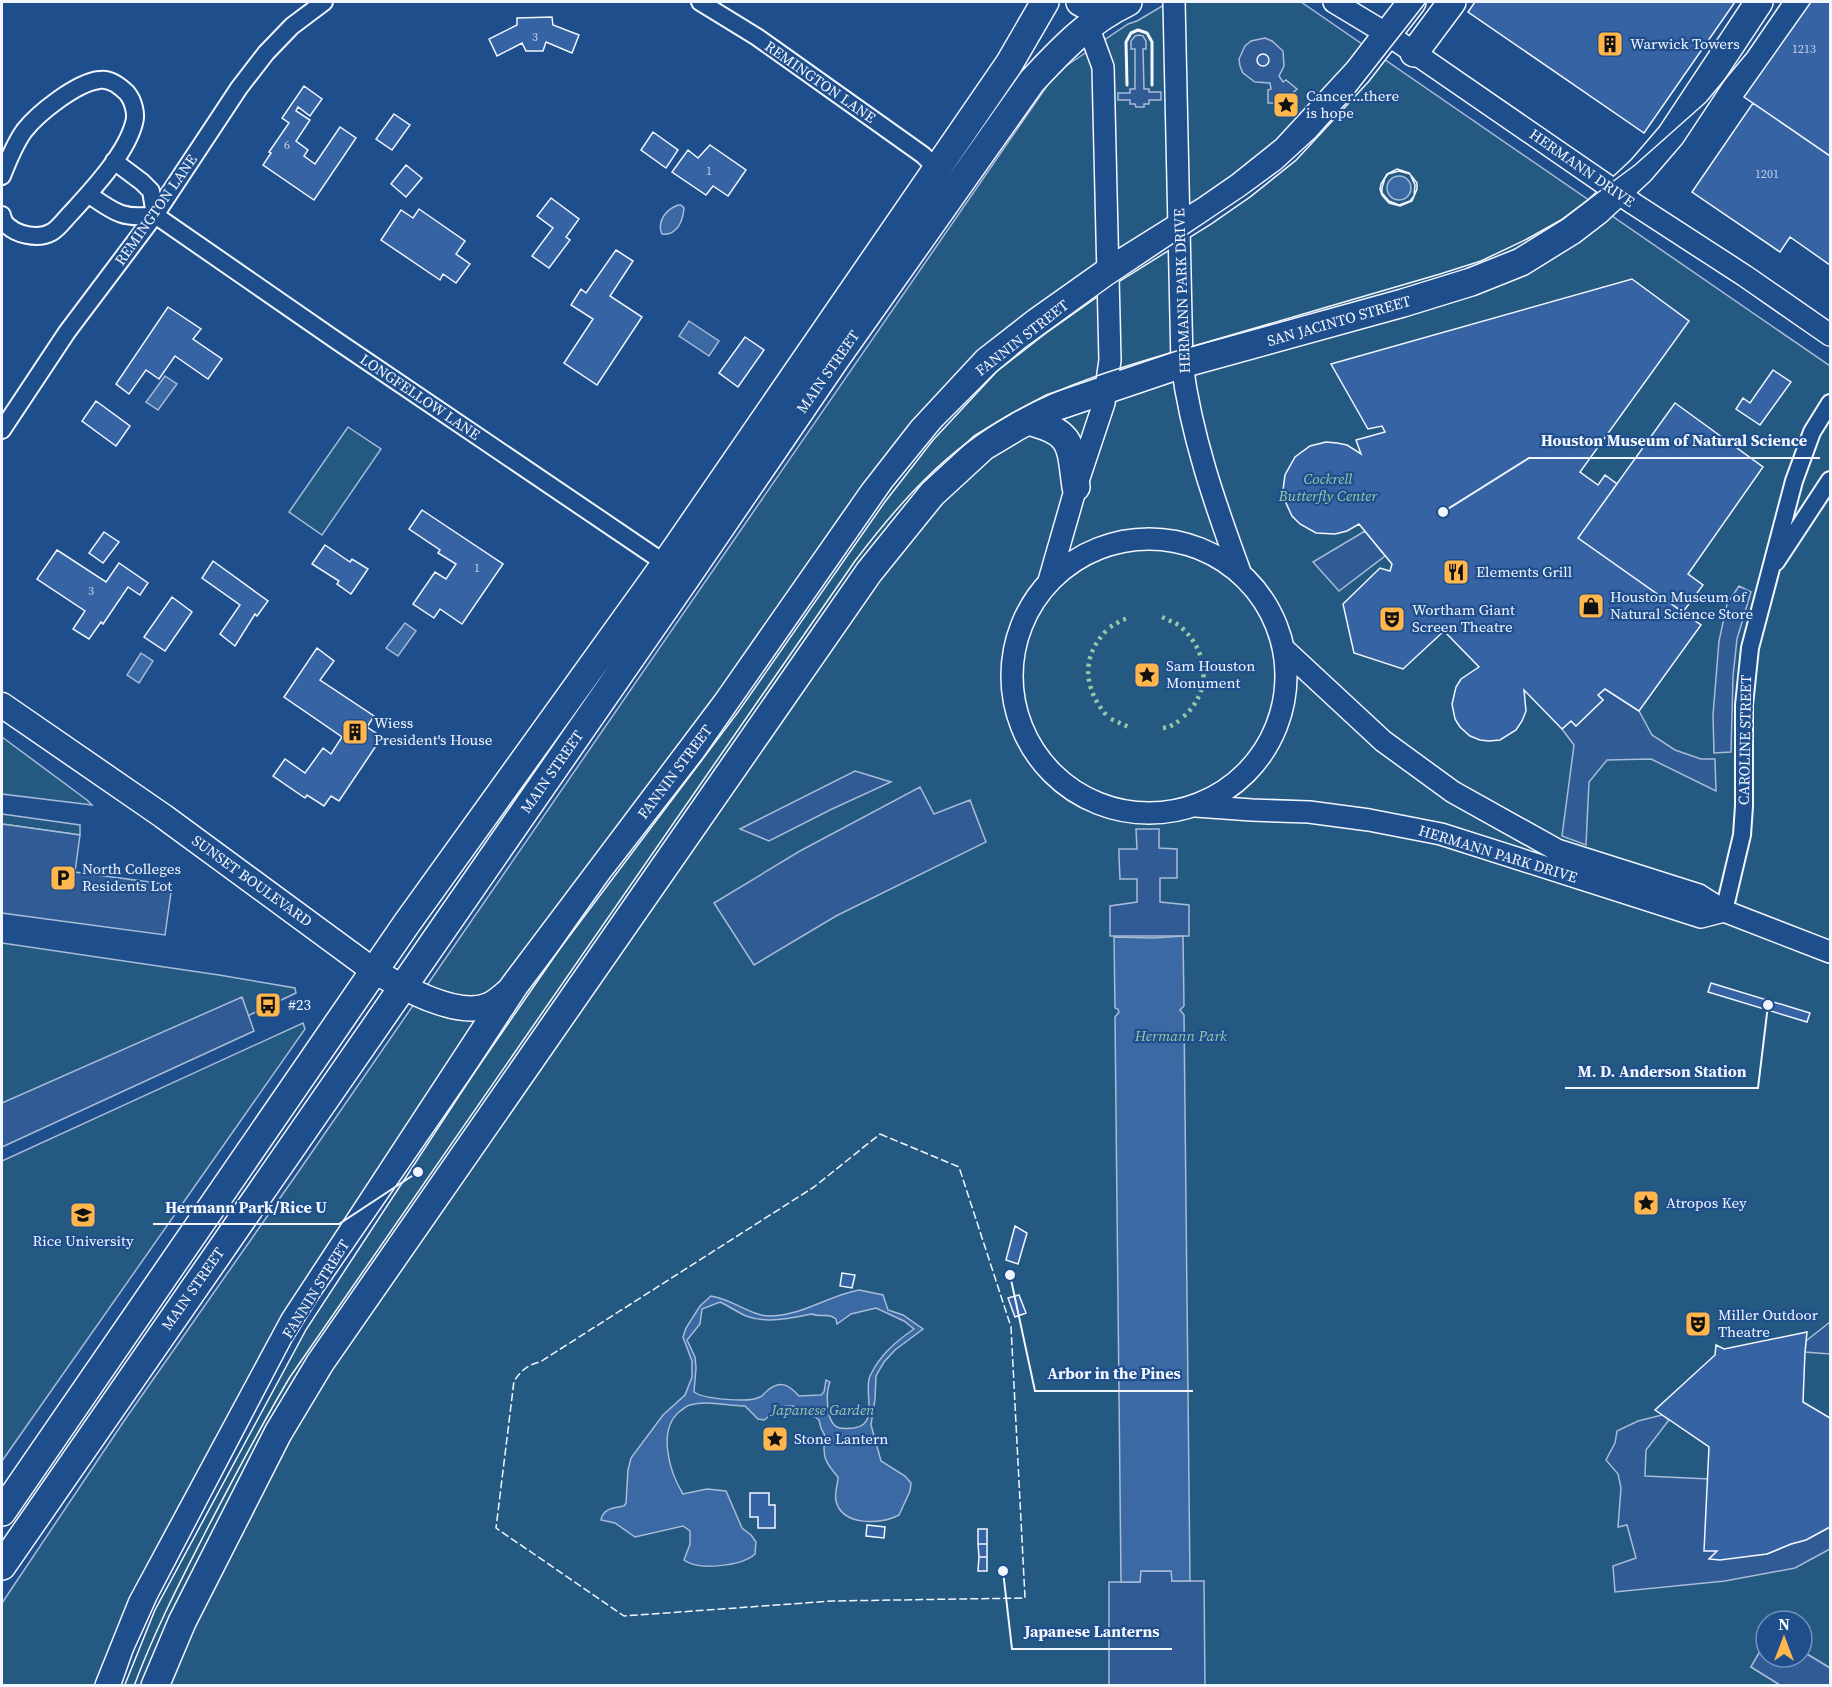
<svg xmlns="http://www.w3.org/2000/svg" width="1832" height="1687" viewBox="0 0 1832 1687" font-family="'Source Serif 4',serif">
<style>
.green{fill:#245a82;stroke:#a8bbd7;stroke-width:1.5}
.parking{fill:#305b95;stroke:#a8bbd7;stroke-width:1.5}
.water{fill:#3b69a3;stroke:#a8bbd7;stroke-width:1.5;fill-rule:evenodd}
.building{fill:#3563a3;stroke:#f2f6ff;stroke-width:1.5;fill-rule:evenodd}
.lines{fill:none;stroke-linecap:round;stroke-linejoin:round}
.minor-casing{stroke:#f2f6ff;stroke-width:20}
.tertiary-casing{stroke:#f2f6ff;stroke-width:24}
.secondary-casing{stroke:#f2f6ff;stroke-width:27}
.primary-casing{stroke:#f2f6ff;stroke-width:30}
.minor{stroke:#1f4e8c;stroke-width:16}
.tertiary{stroke:#1f4e8c;stroke-width:21}
.secondary{stroke:#1f4e8c;stroke-width:24}
.primary{stroke:#1f4e8c;stroke-width:27}
.tram{stroke:#f2f6ff;stroke-width:1.5}
.hedge{stroke:#97c8a6;stroke-width:4.5;stroke-dasharray:3 4.5;stroke-linecap:butt}
.fence{stroke:#f2f6ff;stroke-width:1.5;stroke-dasharray:8 3;stroke-linecap:butt}
.wall{stroke:#f2f6ff;stroke-width:3}
.labels{text-anchor:middle;stroke-width:4.5;stroke-linejoin:round;paint-order:stroke}
.number-label{font-size:12px;fill:#c3d1e8}
.poi-label{font-size:15px;fill:#f2f6ff;stroke:#1f4e8c;text-anchor:start}
.street-label{font-size:15px;fill:#f2f6ff;stroke:#1f4e8c}
.park-label{font-size:15px;font-style:italic;fill:#97c8a6;stroke:#1f4e8c}
.leader{fill:none;stroke:#f2f6ff;stroke-width:2}
.callout-dot{fill:#f2f6ff;stroke:#1f4e8c;stroke-width:2}
.callout-label{font-size:16px;text-anchor:middle;font-weight:bold;fill:#f2f6ff;stroke:#1f4e8c;stroke-width:4.5;stroke-linejoin:round;paint-order:stroke}
</style>
<rect width="100%" height="100%" fill="#1f4e8c"/>
<!-- green -->
<path class="green" d="M1169,2h132l529,364v1302l-28,-17v-30h-36v20l-15,26 29,18 -1778,1v-83l122,-182 177,-253 748,-1085 17,-17 62,-42 9,-3z
M348,427l33,22 -59,86 -33,-23z
M2,737l85,63 5,5 -90,-11z
M2,814l78,11v10l-78,-11z
M2,943l217,32 76,13 1,5 -294,139z
M303,1023l2,6 -303,432v-300z"/>
<!-- parking -->
<path class="parking" d="M1139,35l4,1 3,5v8h-3l1,40h5v3h12v8h-12v4h-5v3h-8l-1,-3h-5v-4h-12v-7h12v-4h5v-40h-4v-8l4,-5z
M1265,38l7,3 11,10 1,15 -5,10 4,6 3,-2 11,9 -4,4 3,8 1,6 -7,8 -11,-2 -2,-3 -2,-7h-7v-13l3,-1 -1,-6 -15,-1 -12,-9 -3,-7 -1,-7 6,-13 6,-5z
M1365,531l20,25 -46,35 -26,-29z
M1739,586l12,6 -14,47 -4,37 -2,76 -17,1 -1,-38 6,-74 8,-37z
M1605,689l34,22 13,24 23,15 26,9h14l1,32 -65,-32 -44,1 -18,22 -3,63 -24,-9 12,-91 -12,-16 9,-8 5,5 27,-26 -5,-5z
M855,771l36,11 -59,27 -63,32 -29,-12z
M920,787l14,27 36,-14 16,42 -150,74 -82,49 -40,-62 86,-52z
M2,824l78,11 -5,37 97,13 -7,50 -163,-22z
M1136,829h23v19l18,1v29h-17v24l29,3v31h-79v-30l27,-4v-23h-17l-1,-23v-7h18z
M242,997l12,34 -252,116v-44z
M1830,1322v32l-25,-2 1,-11z
M1662,1415l7,5 -23,30 -1,26 64,3 18,72 16,5 24,-2 24,-10 15,-4 24,-13v22l-35,19 -70,13 -110,11 -2,-26 23,-8 -9,-33 -9,2 3,-39 -3,-14 -12,-14 9,-17 2,-12 21,-10z
M1140,1571h32v10h32l1,104h-96v-103h31z
M1766,1641v16h36v-6l28,17v17h-50l-29,-18z"/>
<!-- water -->
<path class="water" d="M1387 188a12 12 0 1 1 24 0a12 12 0 1 1-24 0Z
M678,205h3l3,3c-1,13 -7,28 -22,26 -6,-13 5,-25 16,-29z
M689,321l30,20 -10,15 -30,-20z
M165,376l12,8 -19,26 -12,-8z
M405,623l11,8 -18,25 -12,-8z
M141,653l12,8 -14,22 -12,-8z
M1183,936l1,70 -4,4 4,5 6,566h-18l-1,-10h-30l-1,11h-19l-6,-565 4,-5 -1,-3 -3,-1 -1,-71 39,1z
M859,1290l24,5 5,15 15,5 20,14 -28,21 -11,12 -8,14 -1,23 -4,26 10,36 24,15 6,7 -1,8 -11,24c-18,10 -57,11 -63,-14 -2,-8 2,-16 2,-24 -13,-15 -16,-20 -13,-41l-4,-8 -2,-8c-11,-9 -24,-18 -40,-12 -5,2 -10,9 -15,12l-6,-1 -13,-13c-18,0 -37,-6 -55,-1 -4,1 -8,5 -11,7 -22,19 -9,61 4,82l24,-5 19,2 16,37 9,7 5,7 -1,12c-13,12 -57,17 -71,6l6,-16v-13l-7,-5 -48,11 -20,-14 -14,-3c2,-12 13,-12 23,-14l2,-3 2,-33 3,-12 32,-43 22,-20 7,-18v-16l-9,-24 3,-9 14,-22 11,-10c21,3 40,20 58,20 33,0 58,-20 90,-26zM720,1302c9,4 17,10 26,14 21,8 44,2 66,-2 8,4 16,-2 24,5l1,5 14,-10 25,-6 28,13 10,8c-19,13 -34,26 -44,47 -7,15 10,49 -16,52 -4,0 -10,1 -14,0 -15,-3 -14,-36 -10,-46l-4,-2 -2,12 -3,3 -22,1c-10,-11 -19,-17 -32,-5 -3,2 -4,5 -7,6 -10,6 -57,2 -66,-5l2,-24 -1,-11 -8,-17 13,-16 2,-15z"/>
<!-- building -->
<path class="building" d="M1475,2h260l-91,131 -176,-121z
M1811,2h19v154l-86,-59z
M552,17l1,8 26,10 -7,18 -26,-11 -3,9h-17l-4,-8 -25,13 -8,-17 28,-14v-7z
M1257 60a6 6 0 1 1 12 0a6 6 0 1 1-12 0Z
M304,86l18,13 -12,17 -12,-9 -2,4 14,9 -14,21 12,9 -4,6 11,8 25,-37 16,11 -42,62 -51,-35 8,-12 -2,-1 20,-29 -7,-5z
M1753,103l77,53v109l-40,-28 -10,15 -88,-60z
M394,114l16,11 -18,25 -16,-11z
M653,132l25,18 -12,18 -25,-18z
M710,145l36,25 -18,26 -15,-10 -7,9 -34,-23 16,-22 10,8z
M406,165l16,13 -16,19 -15,-13z
M1397,169l12,4 8,10v6l-5,12 -12,5 -11,-3 -7,-8 -2,-6 1,-5 6,-10zM1399,171l11,3 5,11 -1,11 -4,5 -11,4 -10,-4 -7,-8v-5l3,-10 3,-4z
M551,198l28,21 -13,18 4,3 -21,28 -17,-12 21,-28 -16,-12z
M419,209l46,32 -9,13 14,10 -14,19 -13,-9 -3,6 -59,-40 20,-30 12,8z
M616,250l17,11 -23,35 32,21 -45,68 -33,-22 29,-44 -22,-14 10,-16 5,4z
M1632,279l57,42 -109,151 18,13 7,-10 12,9 -39,54 123,87 -62,86 -34,-22 -7,6 5,5 -27,26 -5,-5 -9,8 -38,-39 2,21 -4,10 -6,9 -16,10 -11,1 -9,-1 -10,-4 -10,-9 -5,-8 -3,-15 4,-17 5,-8 18,-12 -35,-36 -41,38 -49,-16 -11,-49 37,-36 10,3 2,-7 -33,-40 -12,7 -12,3 -19,-1 -16,-9 -8,-8 -7,-15 -2,-11 2,-15 10,-18 15,-11 16,-4 11,1 10,2 14,9 -5,-14 29,-8 -3,-6 -14,3 -37,-65z
M168,307l33,22 -8,10 29,20 -14,20 -33,-23 -16,23 -13,-9 -17,24 -13,-10z
M745,337l19,13 -26,37 -19,-14z
M1773,370l18,12 -31,43 -24,-16 7,-11 7,5z
M96,401l34,25 -14,20 -34,-25z
M1675,403l88,64 -75,107 15,11 -20,27 -105,-74z
M422,510l81,54 -41,60 -22,-15 -6,9 -21,-14 22,-32 11,7 10,-15 -18,-11 2,-3 -31,-21z
M104,532l15,10 -16,21 -14,-10z
M325,545l25,17 2,-3 16,10 -17,25 -14,-10 2,-3 -27,-17z
M57,550l49,32 13,-19 29,20 -8,12 -12,-8 -25,37 -2,-2 -12,17 -16,-10 12,-18 -48,-32z
M213,561l55,40 -11,15 -2,-2 -20,32 -15,-12 20,-29 -38,-27z
M172,597l20,15 -27,39 -21,-14z
M317,648l17,13 -14,19 54,36 -7,11 15,10 -43,64 -8,-5 -7,10 -17,-11 -2,3 -32,-22 12,-17 20,14 18,-25 8,6 11,-17 -58,-40z
M1711,983l99,30 -3,9 -99,-30z
M1015,1226l12,7 -9,31 -12,-4z
M842,1273l13,2 -3,13 -12,-2z
M1019,1295l7,18 -11,4 -7,-19z
M1807,1332l-2,20 -2,50 27,16v109l-24,13 -15,4 -24,10 -47,6 -11,-1 8,-8h-13l5,-104 -54,-37 60,-55 1,-10 8,4z
M750,1493h19v12h6v23h-17v-11h-8z
M867,1525l18,2 -1,11 -18,-2z
M978,1529h9v15h-9z
M978,1544h9v13h-8z
M979,1557h8v14h-9z"/>
<g class="lines">
<defs>
<path id="minor" d="M700,2l57,35 166,118 14,14
M114,161l28,21 9,9 4,24
M2,176c6,-15 12,-31 22,-45 14,-18 52,-48 75,-51 10,-2 21,6 28,13 6,7 10,21 7,30 -8,31 -42,67 -63,90 -6,6 -12,15 -19,19 -14,8 -37,3 -47,-9 -1,-1 -3,-7 -3,-8
M88,194c26,18 35,26 67,21
M155,215l182,126 335,227
M2,430l65,-98 88,-117 84,-127 27,-35 26,-27 32,-24
M1776,562l54,-82
M1724,911l18,-76 2,-29v-101l6,-57 44,-167 18,-49 18,-29"/>
<path id="tertiary" d="M1174,2l8,362c9,71 33,140 58,208
M1334,2l53,32 247,170 111,72 85,59
M1012 676a137 137 0 1 1 274 0a137 137 0 1 1-274 0Z
M1049,581l27,-94 28,-84 6,-43 -7,-293 -15,-41
M1285,650l98,91 70,51 104,58 142,45 25,16 106,41
M1196,806l56,4 57,2 60,8 72,14 260,83 23,-6"/>
<path id="secondary" d="M2,705l161,111 211,155c28,16 84,48 115,34 9,-4 16,-12 23,-17"/>
<path id="primary" d="M1080,2l11,6 18,3
M1414,53l38,-51
M1028,421c46,12 42,23 48,66
M2,1512l405,-589 259,-360 343,-499 36,-62
M2,1566l684,-988 149,-218 197,-279c31,-33 55,-59 96,-79
M109,1686l33,-82 152,-282 220,-336 213,-283 146,-209 49,-63 65,-70 50,-39 72,-51 96,-60 36,-25 45,-36 72,-78 54,-70
M155,1686l27,-64 96,-189 42,-70 549,-791 63,-78 51,-47 35,-21 34,-18 130,-44 221,-61 68,-21 50,-20 50,-31 26,-20 44,-41 30,-35 88,-133"/>
</defs>
<!-- minor casing -->
<use href="#minor" class="minor-casing"/>
<!-- tertiary casing -->
<use href="#tertiary" class="tertiary-casing"/>
<!-- secondary casing -->
<use href="#secondary" class="secondary-casing"/>
<!-- primary casing -->
<use href="#primary" class="primary-casing"/>
<!-- minor -->
<use href="#minor" class="minor"/>
<!-- tertiary -->
<use href="#tertiary" class="tertiary"/>
<!-- secondary -->
<use href="#secondary" class="secondary"/>
<!-- primary -->
<use href="#primary" class="primary"/>
<!-- tram -->
<path class="tram" d="M121,1686l12,-34 24,-53 135,-258 24,-39 254,-368 39,-55 94,-121 189,-271 49,-60 55,-55 30,-25 84,-61 134,-90 37,-27 35,-32 33,-37 77,-98
M134,1686c20,-54 46,-104 72,-155 27,-52 54,-104 84,-154l565,-816c44,-58 90,-110 154,-146 61,-35 128,-52 195,-72 79,-23 157,-46 236,-69l41,-13 46,-22 34,-19 74,-55 71,-63 41,-49 35,-51"/>
<!-- hedge -->
<path class="hedge" d="M1162,617l17,8
M1110,627l12,-7 7,-2
M1182,628c27,25 30,64 1,89
M1106,631c-26,27 -22,59 2,86
M1111,719l20,9
M1163,728l6,-1 10,-6"/>
<!-- fence -->
<path class="fence" d="M880,1134l79,33 52,160 14,271 -193,3 -208,15 -128,-88 18,-147c8,-11 13,-16 26,-19l274,-175z"/>
<!-- wall -->
<path class="wall" d="M1127,85l-1,-43 5,-9 7,-3 9,3 5,9v43"/>
</g>
<!-- icons -->
<defs>
<symbol id="building-square" viewBox="-11 -11 22 22"><rect x="-9" y="-9" width="18" height="18" rx="4" fill="#ffb74d" stroke="#1f4e8c"/><path d="M-4-6H4V6H1V3H-1V6H-4ZM-2.5-4.3h1.7v1.8h-1.7ZM.8-4.3h1.7v1.8H.8ZM-2.5-1h1.7V.8h-1.7ZM.8-1h1.7V.8H.8Z" fill="#111"/></symbol>
<symbol id="sight-square" viewBox="-11 -11 22 22"><rect x="-9" y="-9" width="18" height="18" rx="4" fill="#ffb74d" stroke="#1f4e8c"/><path d="M0-6L1.8-2.2L6-1.7L2.9 1.2L3.7 5.4L0 3.3L-3.7 5.4L-2.9 1.2L-6-1.7L-1.8-2.2Z" fill="#111"/></symbol>
<symbol id="restaurant-square" viewBox="-11 -11 22 22"><rect x="-9" y="-9" width="18" height="18" rx="4" fill="#ffb74d" stroke="#1f4e8c"/><path d="M-5-6h1v4h1v-4h1v4h1v-4h1v5L-1.5 .5V6h-2V.5L-5-1ZM5-6V6H3V1.5H1.5Q1.5-4 5-6Z" fill="#111"/></symbol>
<symbol id="shop-square" viewBox="-11 -11 22 22"><rect x="-9" y="-9" width="18" height="18" rx="4" fill="#ffb74d" stroke="#1f4e8c"/><path d="M-5-2.5h2.3a2.7 3.5 0 0 1 5.4 0H5L5.5 6h-11ZM-1.5-2.5h3a1.5 2.3 0 0 0-3 0Z" fill="#111"/></symbol>
<symbol id="theatre-square" viewBox="-11 -11 22 22"><rect x="-9" y="-9" width="18" height="18" rx="4" fill="#ffb74d" stroke="#1f4e8c"/><path d="M-5-5.5Q0-4 5-5.5V0Q5 5 0 6Q-5 5-5 0ZM-3.3-2.5H-1v1.5H-3.3ZM1-2.5H3.3v1.5H1ZM-2.8 1Q0 5.5 2.8 1Z" fill="#111"/></symbol>
<symbol id="parking-square" viewBox="-11 -11 22 22"><rect x="-9" y="-9" width="18" height="18" rx="4" fill="#ffb74d" stroke="#1f4e8c"/><path d="M-3.5-5.5H1a3.5 3.5 0 0 1 0 7H-1V5.5H-3.5ZM-1-3.4V-.6H.8a1.4 1.4 0 0 0 0-2.8Z" fill="#111"/></symbol>
<symbol id="bus-square" viewBox="-11 -11 22 22"><rect x="-9" y="-9" width="18" height="18" rx="4" fill="#ffb74d" stroke="#1f4e8c"/><path d="M-5-6H5V4H4V6H2V4H-2V6H-4V4H-5ZM-3.5-4V0h7V-4ZM-3.5 1.2v1.5H-2V1.2ZM2 1.2v1.5H3.5V1.2Z" fill="#111"/></symbol>
<symbol id="university-square" viewBox="-11 -11 22 22"><rect x="-9" y="-9" width="18" height="18" rx="4" fill="#ffb74d" stroke="#1f4e8c"/><path d="M0-5L7-2L0 1L-7-2ZM-4 1L0 2.5L4 1V4Q0 6-4 4Z" fill="#111"/></symbol>
</defs>
<g fill-rule="evenodd">
<use href="#building-square" x="1595" y="29" width="30" height="30"/>
<use href="#sight-square" x="1271" y="90" width="30" height="30"/>
<use href="#restaurant-square" x="1441" y="557" width="30" height="30"/>
<use href="#shop-square" x="1576" y="591" width="30" height="30"/>
<use href="#theatre-square" x="1377" y="604" width="30" height="30"/>
<use href="#sight-square" x="1132" y="660" width="30" height="30"/>
<use href="#building-square" x="340" y="717" width="30" height="30"/>
<use href="#parking-square" x="48" y="863" width="30" height="30"/>
<use href="#bus-square" x="253" y="990" width="30" height="30"/>
<use href="#sight-square" x="1631" y="1188" width="30" height="30"/>
<use href="#university-square" x="68" y="1200" width="30" height="30"/>
<use href="#theatre-square" x="1683" y="1309" width="30" height="30"/>
<use href="#sight-square" x="760" y="1424" width="30" height="30"/>
</g>
<g class="labels">
<!-- number labels -->
<g class="number-label">
<text x="535" y="41">3</text>
<text x="1804" y="53">1213</text>
<text x="287" y="149">6</text>
<text x="709" y="175">1</text>
<text x="1767" y="178">1201</text>
<text x="477" y="572">1</text>
<text x="91" y="595">3</text>
</g>
<!-- poi labels -->
<g class="poi-label">
<text x="1630" y="49">Warwick Towers</text>
<text x="1306" y="101">Cancer...there<tspan x="1306" dy="17">is hope</tspan></text>
<text x="1476" y="577">Elements Grill</text>
<text x="1610" y="602">Houston Museum of<tspan x="1610" dy="17">Natural Science Store</tspan></text>
<text x="1412" y="615">Wortham Giant<tspan x="1412" dy="17">Screen Theatre</tspan></text>
<text x="1166" y="671">Sam Houston<tspan x="1166" dy="17">Monument</tspan></text>
<text x="374" y="728">Wiess<tspan x="374" dy="17">President's House</tspan></text>
<text x="82" y="874">North Colleges<tspan x="82" dy="17">Residents Lot</tspan></text>
<text x="288" y="1010">#23</text>
<text x="1666" y="1208">Atropos Key</text>
<text x="83" y="1246" text-anchor="middle">Rice University</text>
<text x="1718" y="1320">Miller Outdoor<tspan x="1718" dy="17">Theatre</tspan></text>
<text x="794" y="1444">Stone Lantern</text>
</g>
<!-- street labels -->
<g class="street-label">
<text transform="translate(820 82) rotate(35)" y="5">REMINGTON LANE</text>
<text transform="translate(1582 168) rotate(35)" y="5">HERMANN DRIVE</text>
<text transform="translate(156 210) rotate(-55)" y="5">REMINGTON LANE</text>
<text transform="translate(1182 291) rotate(-92)" y="5">HERMANN PARK DRIVE</text>
<text transform="translate(1339 321) rotate(-16)" y="5">SAN JACINTO STREET</text>
<text transform="translate(1022 338) rotate(-38)" y="5">FANNIN STREET</text>
<text transform="translate(828 372) rotate(-55)" y="5">MAIN STREET</text>
<text transform="translate(420 397) rotate(34)" y="5">LONGFELLOW LANE</text>
<text transform="translate(1745 740) rotate(-89)" y="5">CAROLINE STREET</text>
<text transform="translate(552 772) rotate(-55)" y="5">MAIN STREET</text>
<text transform="translate(675 772) rotate(-53)" y="5">FANNIN STREET</text>
<text transform="translate(1498 854) rotate(17)" y="5">HERMANN PARK DRIVE</text>
<text transform="translate(252 881) rotate(36)" y="5">SUNSET BOULEVARD</text>
<text transform="translate(193 1289) rotate(-55)" y="5">MAIN STREET</text>
<text transform="translate(316 1289) rotate(-58)" y="5">FANNIN STREET</text>
</g>
<!-- park labels -->
<g class="park-label">
<text x="1328" y="484">Cockrell<tspan x="1328" dy="17">Butterfly Center</tspan></text>
<text x="1181" y="1041">Hermann Park</text>
<text x="823" y="1415">Japanese Garden</text>
</g>
</g>
<!-- callouts -->
<path class="leader" d="M1443 512L1529 458H1820M1768 1005L1758 1088H1565M418 1172L339 1224H153M1010 1275L1035 1391H1193M1003 1571L1012 1649H1172"/>
<g class="callout-dot">
<circle cx="1443" cy="512" r="6"/>
<circle cx="1768" cy="1005" r="6"/>
<circle cx="418" cy="1172" r="6"/>
<circle cx="1010" cy="1275" r="6"/>
<circle cx="1003" cy="1571" r="6"/>
</g>
<g class="callout-label">
<text x="1674" y="446">Houston Museum of Natural Science</text>
<text x="1662" y="1077">M. D. Anderson Station</text>
<text x="246" y="1213">Hermann Park/Rice U</text>
<text x="1114" y="1379">Arbor in the Pines</text>
<text x="1092" y="1637">Japanese Lanterns</text>
</g>
<!-- border -->
<rect width="1832" height="1687" fill="none" stroke="#f2f6ff" stroke-width="6"/>
<!-- north arrow -->
<g transform="translate(1784 1639)"><circle r="28" fill="#1f4e8c" stroke="#7391ba" stroke-width="1.5"/>
<path d="M0-4.5L10 22L0 15L-10 22Z" fill="#ffb74d"/>
<text y="-9" font-size="16" font-weight="bold" text-anchor="middle" fill="#f2f6ff">N</text>
</g>
</svg>
